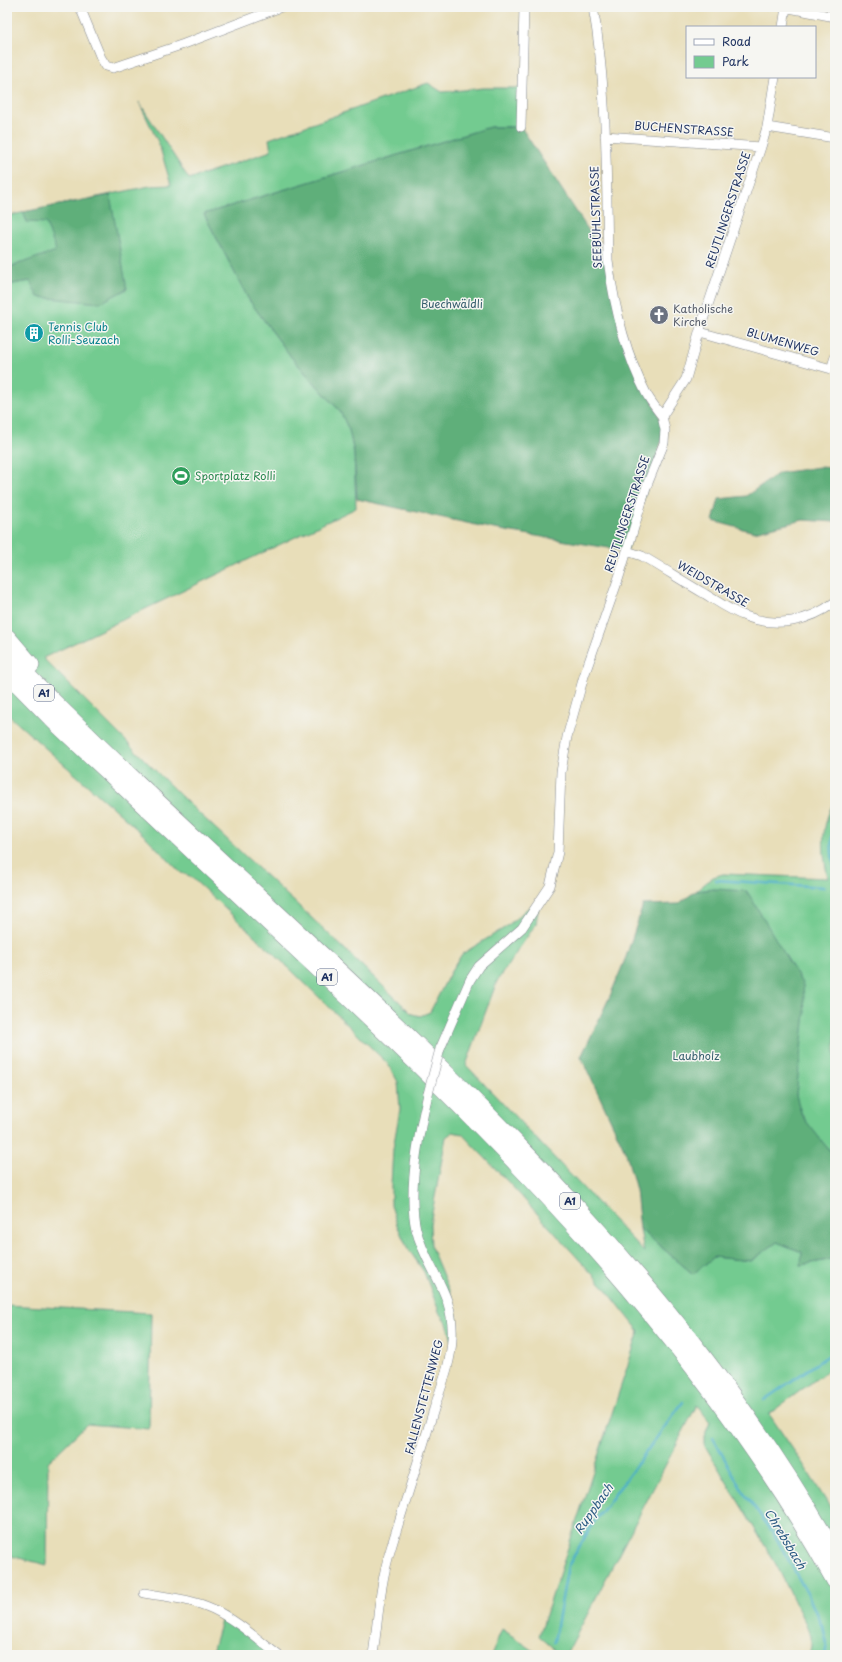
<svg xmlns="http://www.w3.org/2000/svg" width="842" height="1662" viewBox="0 0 842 1662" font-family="'Playpen Sans',sans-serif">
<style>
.green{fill:#73cb90;stroke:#477d77}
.forest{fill:#5eaf7a;stroke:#3c6f6c}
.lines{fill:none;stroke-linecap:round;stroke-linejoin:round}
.stream{stroke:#4aaec9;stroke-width:2.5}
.minor-casing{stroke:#82868c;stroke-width:10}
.motorway-casing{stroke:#82868c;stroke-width:18}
.minor{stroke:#fff;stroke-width:9}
.motorway{stroke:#fff;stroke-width:17}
.minor-bridge-casing{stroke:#82868c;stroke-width:10;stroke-linecap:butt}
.minor-bridge{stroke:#fff;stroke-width:9}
.labels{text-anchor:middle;stroke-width:3;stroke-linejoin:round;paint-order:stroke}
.shield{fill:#f6f6f2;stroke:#5d6b8a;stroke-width:1}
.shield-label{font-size:10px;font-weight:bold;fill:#1b2f5e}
.street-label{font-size:11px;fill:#1b2f5e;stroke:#f6f6f2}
.park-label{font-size:11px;fill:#355e6d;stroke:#f6f6f2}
.worship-label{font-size:11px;fill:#5b616d;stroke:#f6f6f2;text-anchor:start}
.culture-label{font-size:11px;fill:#0d838f;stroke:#f6f6f2;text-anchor:start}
.leisure-label{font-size:11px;fill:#27864d;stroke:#f6f6f2;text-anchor:start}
.water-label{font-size:12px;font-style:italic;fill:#2b5b83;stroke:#f6f6f2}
</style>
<rect width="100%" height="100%" fill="#f6f6f2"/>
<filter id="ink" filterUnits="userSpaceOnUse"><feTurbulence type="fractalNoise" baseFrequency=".025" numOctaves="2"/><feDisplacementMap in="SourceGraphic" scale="8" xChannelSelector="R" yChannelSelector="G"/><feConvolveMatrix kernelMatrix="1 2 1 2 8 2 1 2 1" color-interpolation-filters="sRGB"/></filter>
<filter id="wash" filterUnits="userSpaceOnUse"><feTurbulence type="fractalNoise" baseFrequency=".012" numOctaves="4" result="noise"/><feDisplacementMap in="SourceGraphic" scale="16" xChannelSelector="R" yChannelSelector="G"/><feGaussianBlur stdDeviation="0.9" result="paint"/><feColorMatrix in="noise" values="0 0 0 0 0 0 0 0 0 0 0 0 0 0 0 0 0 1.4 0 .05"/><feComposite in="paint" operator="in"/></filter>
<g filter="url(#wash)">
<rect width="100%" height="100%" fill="#e8deb9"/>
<!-- green -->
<path class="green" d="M428,83l14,9 42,-4h38l-1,39h-31l-286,87 45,86 43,58 48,53 9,19 5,23 2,55 -313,150 145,145 142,132 82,79 8,2 10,-4 20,-39 12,-19 44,-27 22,-19 11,-5 -3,21 -39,57 -31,84 178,187 -4,-23 53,45 21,-17 37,4 26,-19 25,10 -1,13 27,-5 7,-5v110l-66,49 34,50 32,51v140h-26l2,-9v-10l-5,-11 -29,-59 -73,-122v-7l6,-15 -13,-17 -131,250h-10l-4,-8 -13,-11 100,-305 -34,-43 -94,-103 -49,-51 -9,-2 -7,5 -16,87 1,23 23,55 4,23 -1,11 -5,5 -5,-18 -7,-9 -16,-42 -17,-25 -10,-22 -6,-20v-20l2,-36 7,-40 -2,-27 -10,-18 -98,-95 -100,-93 -9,-3 -34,-35 -140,-124v-429l23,-4 -9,-18 -14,5v-52l143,-30 21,-1 -12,-41 -20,-42 50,77 82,-28 -2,-12z
M835,800v355c-16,-14 -37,-39 -39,-60 -1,-7 1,-13 1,-20l-82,-186 -19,2 17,-14 10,-3 105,4c-6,-27 -8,-52 7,-78z
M7,1305l144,8 -2,116 -62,-5 -39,38 -1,103 -40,-10z
M223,1614l55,41h-67z
M502,1629l38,26h-49z"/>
<!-- forest -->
<path class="forest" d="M490,127h31l87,133 13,65 44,105 -38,121 -133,-22 -137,-30 -3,-46 -5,-23 -9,-19 -48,-53 -43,-58 -45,-86z
M110,195l17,94 -27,14 -62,-6 -8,-16 -23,4v-17l49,-17 -10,-28 -19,-1 -4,-10z
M819,467l16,1v54l-32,-2 -49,12 -41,-11 6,-22 27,-3 33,-23z
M715,889l32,2 56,94 2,28 -9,82 6,21 27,34 6,5v100l-7,5 -27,5 1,-13 -25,-10 -26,19 -37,-4 -21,17 -53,-45 -4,-39 -10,-37 -45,-96 29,-61 16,-39 17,-52 35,-1 18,-13z"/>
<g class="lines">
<!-- stream -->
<path class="stream" d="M835,823c-5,15 -4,31 0,47
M715,880l109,7
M834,882h1
M764,1400l71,-49
M713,1438l29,52 32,44 34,61 16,36 3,13 -2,11
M554,1642l14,-76 24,-41 91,-123
M552,1654v1"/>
</g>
</g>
<g filter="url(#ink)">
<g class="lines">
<defs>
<path id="minor" d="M80,7l21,51 5,8 7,2 71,-24 97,-37
M593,7c15,83 13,169 15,253 6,45 17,93 38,133 4,8 11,16 16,23
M784,7l51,10
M783,27l3,-20
M521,127l3,-120
M767,127l68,11
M605,136l156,11
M700,332l135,38
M831,369l4,-12
M627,551l15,5c21,12 42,26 63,38 13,8 26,17 40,22 31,12 64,6 90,-14
M440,1049l30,-69 9,-14 43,-38 28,-42 8,-34 3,-80 6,-35 17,-61 35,-99 28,-92 17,-42 1,-13 -3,-14 24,-37 15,-53 60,-179 6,-20 8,-50
M144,1593c23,4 48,6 69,16 23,11 44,30 65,46
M373,1655c5,-35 7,-73 18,-107 14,-46 29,-92 43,-139 7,-22 17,-46 18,-70 3,-48 -26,-69 -36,-110 -9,-39 3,-97 12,-135"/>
<path id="motorway" d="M7,637l24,28
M7,655c283,290 627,540 828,900
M7,673l48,49c80,75 160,150 239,224 204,191 405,389 541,635"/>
</defs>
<!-- minor casing -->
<use href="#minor" class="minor-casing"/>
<!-- motorway casing -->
<use href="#motorway" class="motorway-casing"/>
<!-- minor -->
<use href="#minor" class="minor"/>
<!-- motorway -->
<use href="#motorway" class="motorway"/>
<defs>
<path id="minor-bridge" d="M428,1094l12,-45"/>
</defs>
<!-- minor-bridge casing -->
<use href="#minor-bridge" class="minor-bridge-casing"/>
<!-- minor-bridge -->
<use href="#minor-bridge" class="minor-bridge"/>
</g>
</g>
<!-- icons -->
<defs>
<symbol id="church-disc" viewBox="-11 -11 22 22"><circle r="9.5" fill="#6b7280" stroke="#f6f6f2"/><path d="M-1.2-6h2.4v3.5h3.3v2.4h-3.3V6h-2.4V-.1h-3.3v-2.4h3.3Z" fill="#fff"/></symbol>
<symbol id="building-disc" viewBox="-11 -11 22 22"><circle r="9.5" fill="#0f9aa8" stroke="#f6f6f2"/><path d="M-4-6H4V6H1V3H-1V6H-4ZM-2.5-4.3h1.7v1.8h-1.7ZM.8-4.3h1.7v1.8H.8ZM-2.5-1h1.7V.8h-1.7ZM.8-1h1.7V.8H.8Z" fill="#fff"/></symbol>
<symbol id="stadium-disc" viewBox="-11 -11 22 22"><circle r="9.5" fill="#2e9e5b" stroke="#f6f6f2"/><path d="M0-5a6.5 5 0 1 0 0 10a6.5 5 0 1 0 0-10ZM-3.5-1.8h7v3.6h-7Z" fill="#fff"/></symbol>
</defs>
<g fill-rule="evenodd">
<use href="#church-disc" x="648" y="304" width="22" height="22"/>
<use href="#building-disc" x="23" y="322" width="22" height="22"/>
<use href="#stadium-disc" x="170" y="465" width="22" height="22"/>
</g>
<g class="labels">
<!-- shield labels -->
<g class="shield">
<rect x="34" y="685" width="20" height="16" rx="3"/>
<rect x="317" y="969" width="20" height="16" rx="3"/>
<rect x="560" y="1193" width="20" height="16" rx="3"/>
</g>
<g class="shield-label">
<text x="44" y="697">A1</text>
<text x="327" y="981">A1</text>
<text x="570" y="1205">A1</text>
</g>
<!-- street labels -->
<g class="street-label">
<text transform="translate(684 129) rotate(4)" y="4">BUCHENSTRASSE</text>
<text transform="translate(728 210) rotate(-72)" y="4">REUTLINGERSTRASSE</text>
<text transform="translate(596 217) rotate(-92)" y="4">SEEBÜHLSTRASSE</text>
<text transform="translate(783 342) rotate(16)" y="4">BLUMENWEG</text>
<text transform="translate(627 514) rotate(-72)" y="4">REUTLINGERSTRASSE</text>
<text transform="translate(713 584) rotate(30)" y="4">WEIDSTRASSE</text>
<text transform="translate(424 1397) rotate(-75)" y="4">FALLENSTETTENWEG</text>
</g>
<!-- park labels -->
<g class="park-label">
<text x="452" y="308">Buechwäldli</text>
<text x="696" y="1060">Laubholz</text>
</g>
<!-- worship labels -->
<g class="worship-label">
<text x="673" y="313">Katholische<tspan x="673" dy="13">Kirche</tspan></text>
</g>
<!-- culture labels -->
<g class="culture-label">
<text x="48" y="331">Tennis Club<tspan x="48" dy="13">Rolli-Seuzach</tspan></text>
</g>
<!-- leisure labels -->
<g class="leisure-label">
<text x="195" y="480">Sportplatz Rolli</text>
</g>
<!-- water labels -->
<g class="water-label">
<text transform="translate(594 1509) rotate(-55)" y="4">Ruppbach</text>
<text transform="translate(785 1539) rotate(59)" y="4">Chrebsbach</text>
</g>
</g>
<!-- margin -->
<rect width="842" height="1662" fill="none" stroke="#f6f6f2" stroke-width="24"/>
<!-- legend -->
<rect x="686" y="26" width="130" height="52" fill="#f6f6f2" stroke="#9ea6b7"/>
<rect x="694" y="39" width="20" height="6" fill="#ffffff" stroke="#9ea6b7"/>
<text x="722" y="46" font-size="12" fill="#1b2f5e">Road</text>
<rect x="694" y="56" width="20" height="12" fill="#73cb90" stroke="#9ea6b7"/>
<text x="722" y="66" font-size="12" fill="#1b2f5e">Park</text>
</svg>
